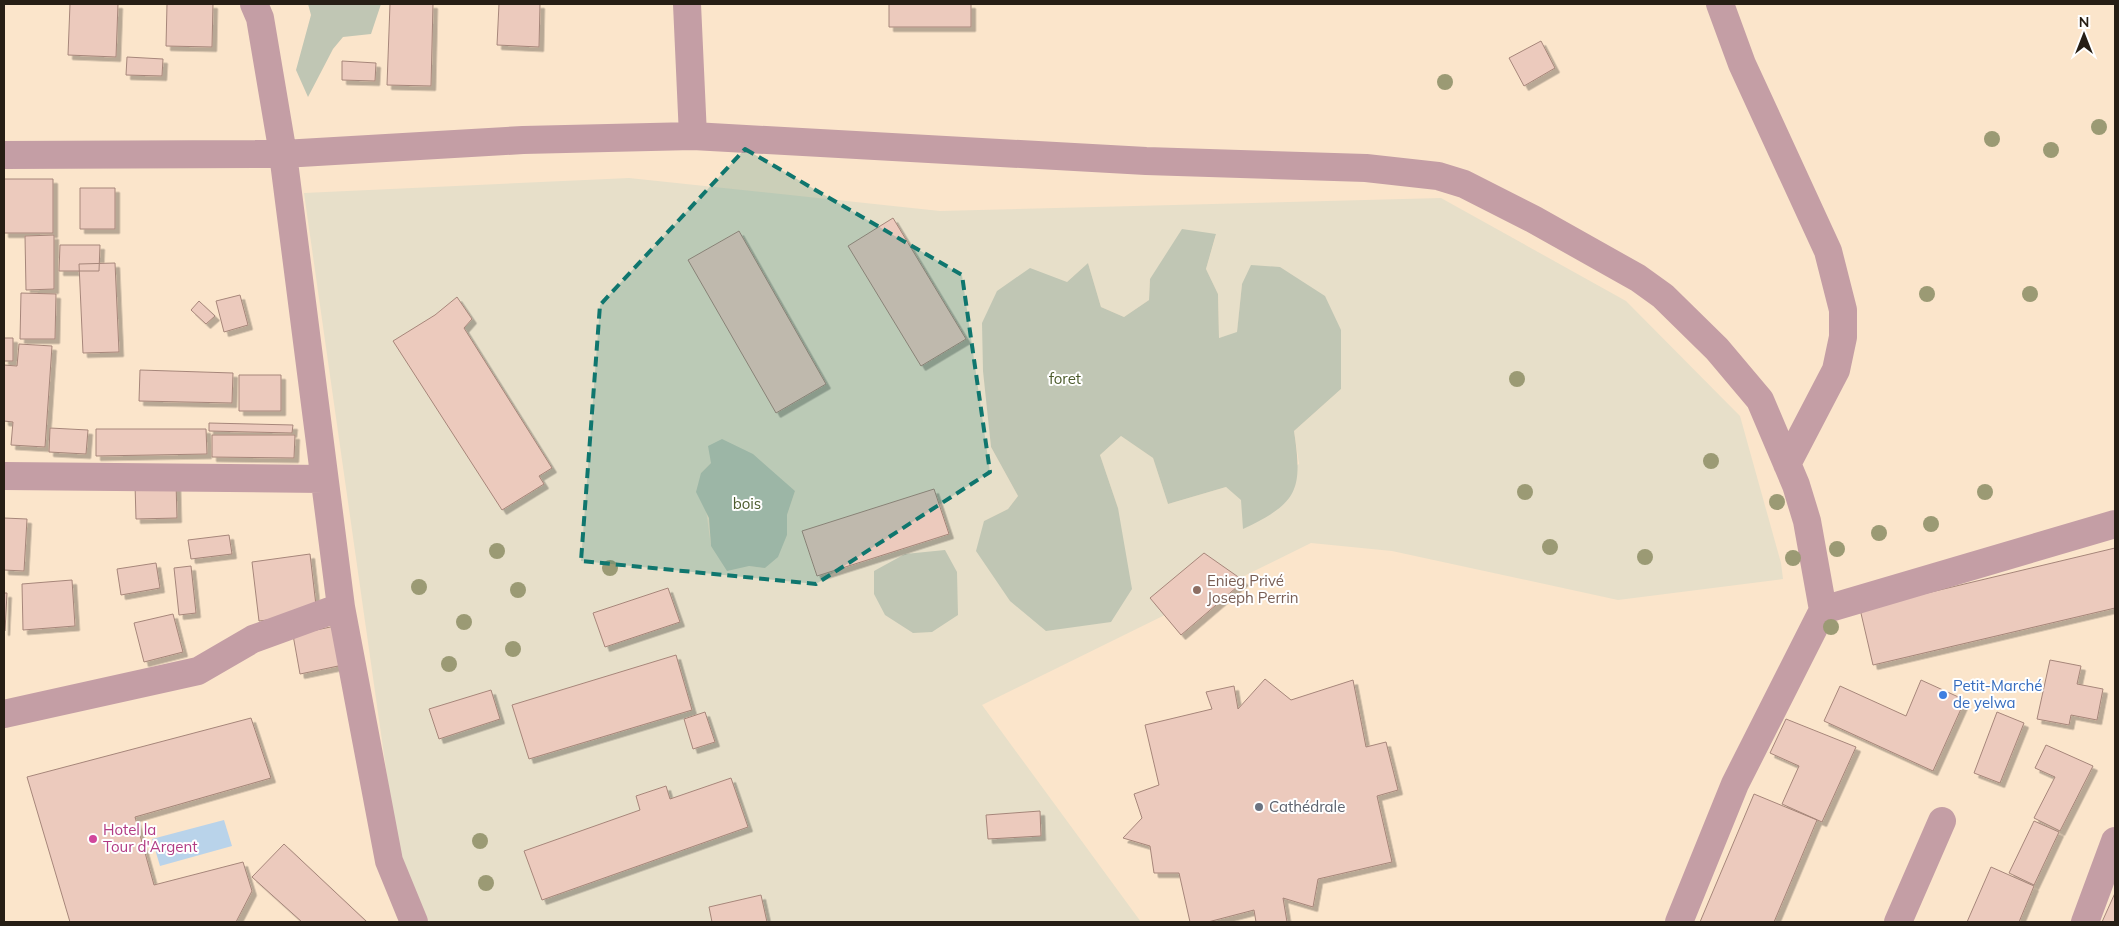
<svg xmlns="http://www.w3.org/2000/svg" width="2119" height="926" viewBox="0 0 2119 926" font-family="Mulish,sans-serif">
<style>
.education{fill:#e7dfc9;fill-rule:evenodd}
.green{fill:#c0c6b4}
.water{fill:#b9d3ea}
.building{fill:#eccabd;stroke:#a6867a;filter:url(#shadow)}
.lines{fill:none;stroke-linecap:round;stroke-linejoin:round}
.minor{stroke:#c49ea5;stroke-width:28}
.tree{fill:#9b9a74}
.marked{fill:#0f766e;fill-opacity:0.2;stroke:#0f766e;stroke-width:4;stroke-dasharray:10 6;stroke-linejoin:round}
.education-dot{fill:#8d6e63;stroke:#fff;stroke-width:2}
.shop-dot{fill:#3f7fe0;stroke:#fff;stroke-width:2}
.worship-dot{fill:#6b7280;stroke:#fff;stroke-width:2}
.hotel-dot{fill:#d1479c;stroke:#fff;stroke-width:2}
.labels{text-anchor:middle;stroke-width:4;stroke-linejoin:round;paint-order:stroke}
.park-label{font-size:15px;fill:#4d5c2d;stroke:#fff}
.education-label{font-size:15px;fill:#785e54;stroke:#fff;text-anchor:start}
.shop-label{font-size:15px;fill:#366cbe;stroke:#fff;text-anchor:start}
.worship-label{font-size:15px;fill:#5b616d;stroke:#fff;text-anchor:start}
.hotel-label{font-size:15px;fill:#b23c85;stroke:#fff;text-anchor:start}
</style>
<defs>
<filter id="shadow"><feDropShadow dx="4.5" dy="4.5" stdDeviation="0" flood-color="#0004"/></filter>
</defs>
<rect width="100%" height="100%" fill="#fbe5cb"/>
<!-- education -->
<path class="education" d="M629,178l311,33 501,-13 185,103 114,115 41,147 2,16 -165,21 -226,-49 -81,-8 -329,162 159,217h-374l-6,-27 -52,12 3,15h-284l-30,-69 -94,-660zM893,219l73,120 -45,27 -73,-120zM738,231l88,153 -49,29 -88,-153zM1216,235l-10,34 12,25 1,44 18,-5 5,-49 99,105 -47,42 5,33 -58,35 -15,-12 -58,17 -15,-46 -32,-22 -21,19 18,53 -134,13 24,-12 10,-13 -27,-49 -3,-35 79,-130 21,-19 13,44 23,10 25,-17 1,-21zM457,298l15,21 -8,9 87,139 -12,9 5,8 -42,26 -108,-168 41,-27zM711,463l84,28 -8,24v20l-22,33 -16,-2 -38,-20 -10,-73zM934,489l14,44 -132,42 -14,-44zM668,588l11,34 -74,25 -12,-34zM676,655l16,55 -163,49 -17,-54zM490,690l10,29 -61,20 -9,-30zM705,712l10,30 -22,7 -9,-30zM731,778l17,49 -206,73 -17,-49 115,-41 -4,-14 29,-10 5,13z"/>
<!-- green -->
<path class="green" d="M308,4h73l-10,30 -28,3 -10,12 -25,48 -12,-27 15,-55z
M1182,229l34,5 -10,35 12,25 1,44 18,-6 5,-48 9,-19 29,2 45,29 16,34v59l-47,42c9,59 4,72 -51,98l-2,-29 -15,-13 -58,17 -15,-46 -32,-22 -21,19 18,53 14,81 -21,33 -65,9 -36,-30 -34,-50 8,-30 24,-12 10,-13 -27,-49 -8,-76 -1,-48 15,-32 33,-23 37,14 21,-19 13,44 23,10 25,-17 1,-21z
M722,439l31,15 42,37 -8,24v20l-9,22 -13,11 -16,-2 -22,5 -16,-25 -2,-28 -13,-26 5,-19 10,-10 -3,-17z
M945,550l12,22 1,43 -26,17 -19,1 -28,-18 -11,-21v-23l31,-17z"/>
<!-- water -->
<path class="water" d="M224,820l8,26 -72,20 -8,-27z"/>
<!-- building -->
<path class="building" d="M70,4h48l-2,53 -48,-2z
M167,4h46l-1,43 -46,-1z
M390,4h43l-2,82 -44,-1z
M499,4h41l-1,43 -42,-2z
M889,4h82v23h-82z
M1541,41l14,27 -31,18 -15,-28z
M127,57l36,2 -1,17 -36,-1z
M342,61l34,2 -1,18 -33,-1z
M4,179h49v54h-49z
M80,188h35v41h-35z
M893,218l73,121 -45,27 -73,-120z
M739,231l87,153 -50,29 -88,-153z
M54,235v54l-28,1 -1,-54z
M60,245h40l-1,26h-40z
M115,263l4,89 -36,1 -4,-89z
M21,293l35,1 -1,45h-35z
M240,295l8,30 -24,7 -8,-31z
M457,297l15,22 -8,9 88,140 -13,8 5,8 -42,26 -109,-169 42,-26z
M199,301l16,15 -9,8 -15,-14z
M4,338h9v23h-9z
M19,344l33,2 -7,101 -34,-2 2,-23 -9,-1v-56l13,1z
M140,370l93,3 -1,30 -93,-2z
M239,375h42v36h-42z
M209,423l84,2 -1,8 -83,-2z
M50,428l38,2 -2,24 -37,-2z
M96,429h110l1,25 -111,2z
M212,435h83l-1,23 -82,-1z
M176,482l1,36 -41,1 -1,-35z
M934,489l15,45 -132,42 -15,-45z
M4,518l23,1 -3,52 -20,-1z
M229,535l3,19 -41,5 -3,-19z
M2115,548v60l-242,57 -13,-56z
M1204,553l40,28 -63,54 -31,-37z
M310,554l7,60 -58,7 -7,-59z
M156,563l4,25 -39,7 -4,-26z
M191,566l5,47 -17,2 -5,-47z
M72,580l3,46 -52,4 -1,-46z
M668,588l12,34 -75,25 -12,-34z
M4,593h3l-2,38h-1z
M173,614l10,38 -39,10 -10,-39z
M335,626l8,39 -43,9 -7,-39z
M676,655l16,55 -163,49 -17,-54z
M2050,660l31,6 -4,18 26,5 -6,31 -26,-5 -2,10 -32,-6z
M1265,679l26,21 62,-20 13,67 20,-5 12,48 -21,6 15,66 -74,17 -5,28 -30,-9 4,24h-31l-2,-12 -46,12h-18l-11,-49h-25l-4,-27 -27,-8 19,-20 -8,-24 25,-9 -14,-60 67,-16 -6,-17 28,-6 4,23z
M1921,680l44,20 -32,71 -109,-50 16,-35 66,30z
M491,690l9,29 -61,20 -10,-30z
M705,712l10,30 -22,7 -9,-30z
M1997,712l27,11 -24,60 -26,-10z
M251,718l20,60 -136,39 19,68 89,-23 9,29 -16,31h-166l-43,-145z
M1786,719l70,28 -34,75 -40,-18 17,-38 -29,-13z
M2046,745l47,21 -33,65 -26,-13 21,-41 -20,-9z
M731,778l17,49 -206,73 -18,-49 116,-41 -4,-14 30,-10 4,13z
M1754,794l63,26 -43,102h-74z
M1040,811l1,25 -53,3 -2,-24z
M2034,821l25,11 -25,53 -25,-12z
M284,844l83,78h-65l-50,-45z
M1991,867l43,19 -15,36h-52z
M2115,893v29h-13z
M761,895l6,27h-55l-3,-15z"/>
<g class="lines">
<!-- minor -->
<path class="minor" d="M254,4l6,14 23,136 58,453 48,254 25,61
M687,4l6,132
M1720,4l22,60 86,187 15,59v27l-7,33 -49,94
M4,155l279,-1 240,-14 170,-4 453,25 220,7 72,8 26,8 69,35 105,59 25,18 54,53 43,51 36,85 11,36 16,89 -88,174 -56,138
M4,476l319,3
M1823,610l292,-86
M4,714l194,-43 55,-32 88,-32
M1898,922l44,-101
M2085,922l30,-81"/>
</g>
<!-- trees -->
<g class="tree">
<circle cx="1445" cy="82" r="8"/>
<circle cx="2099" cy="127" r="8"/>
<circle cx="1992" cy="139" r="8"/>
<circle cx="2051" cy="150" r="8"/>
<circle cx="1927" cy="294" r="8"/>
<circle cx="2030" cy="294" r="8"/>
<circle cx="1517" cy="379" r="8"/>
<circle cx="1711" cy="461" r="8"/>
<circle cx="1525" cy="492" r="8"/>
<circle cx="1985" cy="492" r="8"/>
<circle cx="1777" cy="502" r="8"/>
<circle cx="1931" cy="524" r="8"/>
<circle cx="1879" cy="533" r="8"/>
<circle cx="1550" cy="547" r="8"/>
<circle cx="1837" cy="549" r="8"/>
<circle cx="497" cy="551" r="8"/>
<circle cx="1645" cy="557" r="8"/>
<circle cx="1793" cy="558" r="8"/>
<circle cx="610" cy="568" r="8"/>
<circle cx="419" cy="587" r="8"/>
<circle cx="518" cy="590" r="8"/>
<circle cx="464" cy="622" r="8"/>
<circle cx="1831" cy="627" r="8"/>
<circle cx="513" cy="649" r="8"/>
<circle cx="449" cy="664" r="8"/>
<circle cx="480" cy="841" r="8"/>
<circle cx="486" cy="883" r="8"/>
</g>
<!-- marked area -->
<path class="marked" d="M745,149l217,126 28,197 -174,112 -235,-23 19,-256z"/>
<!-- markers -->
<circle class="education-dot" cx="1197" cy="590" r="5"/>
<circle class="shop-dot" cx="1943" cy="695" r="5"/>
<circle class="worship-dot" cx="1259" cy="807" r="5"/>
<circle class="hotel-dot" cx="93" cy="839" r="5"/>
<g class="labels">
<!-- park labels -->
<g class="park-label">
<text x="1065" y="384">foret</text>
<text x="747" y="509">bois</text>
</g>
<!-- education labels -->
<g class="education-label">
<text x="1207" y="586">Enieg Privé<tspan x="1207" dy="17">Joseph Perrin</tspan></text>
</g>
<!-- shop labels -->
<g class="shop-label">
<text x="1953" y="691">Petit-Marché<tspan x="1953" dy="17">de yelwa</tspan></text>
</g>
<!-- worship labels -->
<g class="worship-label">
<text x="1269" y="812">Cathédrale</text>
</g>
<!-- hotel labels -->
<g class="hotel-label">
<text x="103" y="835">Hotel la<tspan x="103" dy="17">Tour d'Argent</tspan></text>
</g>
</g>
<!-- border -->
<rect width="2119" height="926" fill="none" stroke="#261e15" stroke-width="10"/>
<!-- north arrow -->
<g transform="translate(2084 35)" stroke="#ffffff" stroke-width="4" paint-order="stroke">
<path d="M0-4L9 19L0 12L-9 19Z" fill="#261e15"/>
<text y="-8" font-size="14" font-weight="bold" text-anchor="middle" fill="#261e15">N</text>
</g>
</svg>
